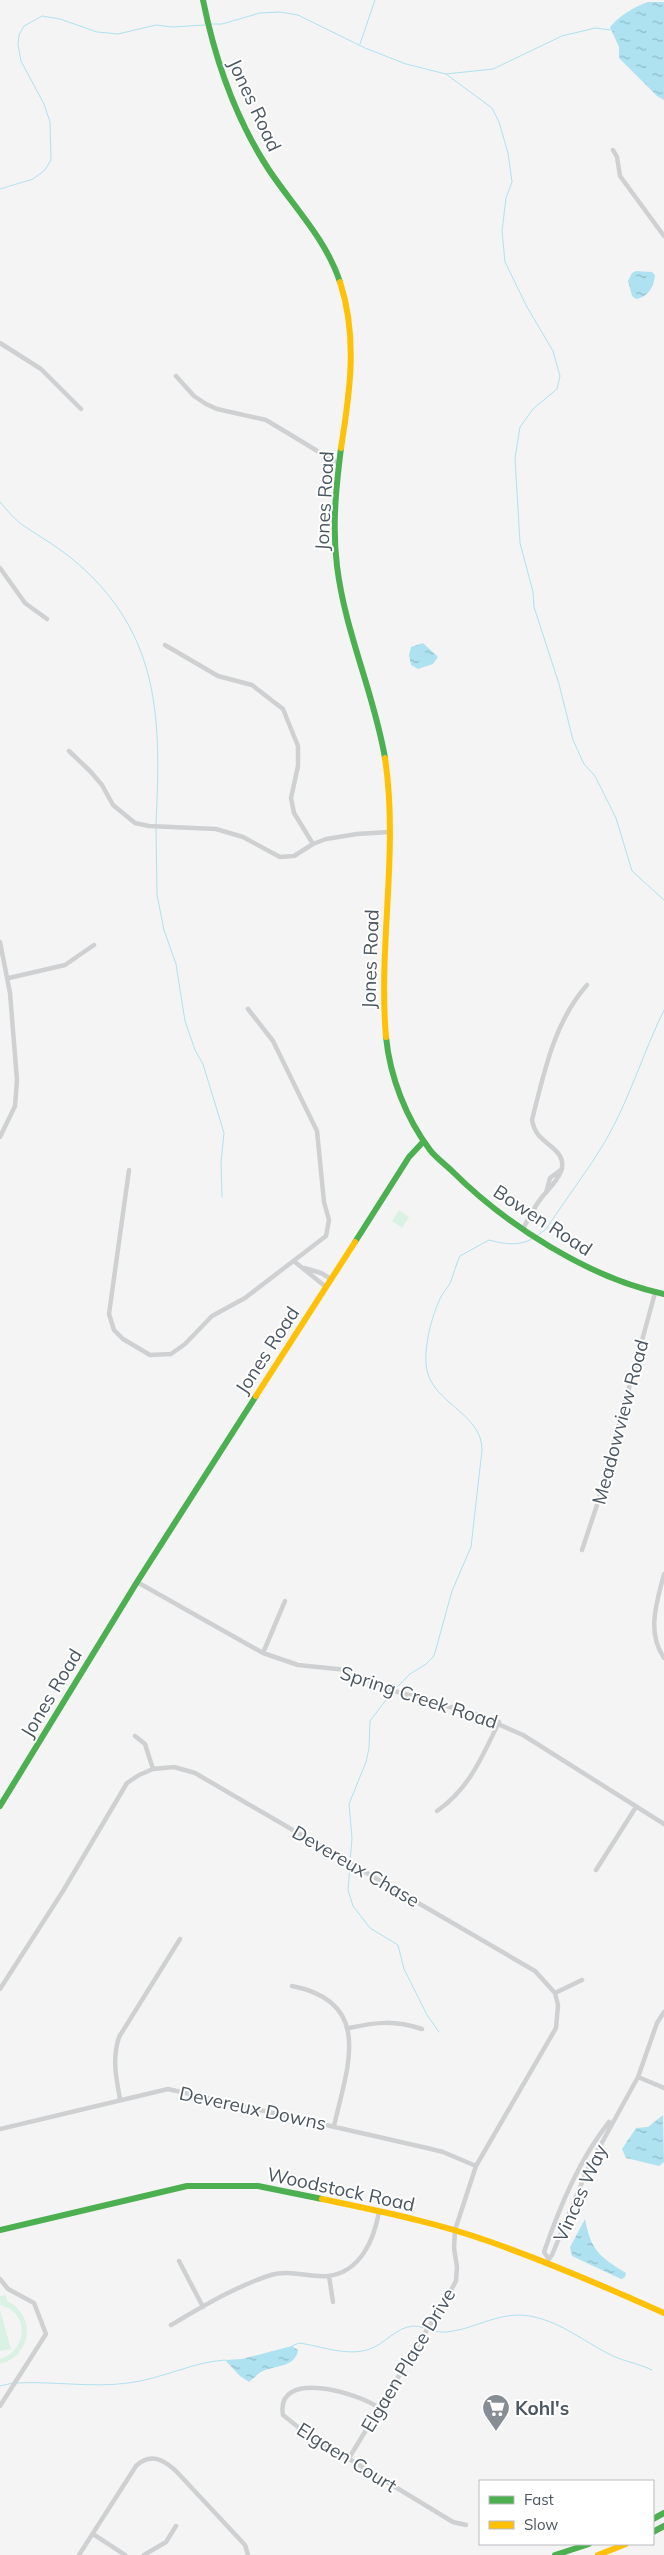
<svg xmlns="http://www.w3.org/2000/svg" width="664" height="2555" viewBox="0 0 664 2555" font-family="Mulish,sans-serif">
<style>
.grass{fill:#d9f2e3}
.water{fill:url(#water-ripples)}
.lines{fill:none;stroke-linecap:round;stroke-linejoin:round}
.stream{stroke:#aee2f0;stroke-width:1}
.street{stroke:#ced0d2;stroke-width:4.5}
.fast{stroke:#4caf50;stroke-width:6}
.slow{stroke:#ffc107;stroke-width:6}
.labels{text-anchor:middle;stroke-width:4;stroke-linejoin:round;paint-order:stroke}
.street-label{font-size:19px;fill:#4a5661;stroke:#fff}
.poi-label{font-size:19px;font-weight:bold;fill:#4a5661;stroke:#fff;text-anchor:start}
</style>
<defs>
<pattern id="water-ripples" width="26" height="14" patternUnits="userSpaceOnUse" patternTransform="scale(1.25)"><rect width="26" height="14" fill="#aee2f0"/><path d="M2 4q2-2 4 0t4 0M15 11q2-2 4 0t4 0" fill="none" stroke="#90bac6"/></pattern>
</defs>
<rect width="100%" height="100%" fill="#f4f4f4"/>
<!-- grass -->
<path class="grass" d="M399,1210l10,7 -7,11 -10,-7z
M6,2295l1,6c30,14 25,55 -7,63v-5c28,-9 30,-47 0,-54v-9z
M0,2310l11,39 -11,2z"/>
<!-- water -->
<path class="water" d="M648,2h16v98l-7,-4 -38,-38v-11l-9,-20c10,-12 24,-20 38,-25z
M636,271l16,1 3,3c-1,12 -7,22 -19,24l-4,-3 -4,-15 4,-8z
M423,643l15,14 -5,7 -15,5 -7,-4 -2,-10 2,-8z
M663,2115l1,47 -5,4 -33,-8 -4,-9 14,-21 12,-1z
M585,2219c6,32 15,38 41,54l-1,4 -4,2 -49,-23 -2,-9z
M292,2346l6,4c-2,18 -25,15 -37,22 -5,3 -8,7 -12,10l-9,-6 -15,-16 17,-1z"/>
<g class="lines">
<!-- stream -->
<path class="stream" d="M211,24h11l38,-11 20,-1 18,3 67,33 41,16 40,10 47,-5 69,-33 33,-8 16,2
M360,44l15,-44
M446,74l46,34 7,14 9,31 4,29 -6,16 -4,33 3,31 22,45 26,44 7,25 -3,13 -24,20 -13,18 -5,31 5,85 13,49 1,15 25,77 14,56 11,24 11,12 21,42 16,53 32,29
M0,189l33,-10 12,-9 6,-10 -1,-38 -6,-18 -23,-43 -3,-16 1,-10 5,-9 18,-10 18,3 37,13 21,2 38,-9 16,2 33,-2
M0,502c7,8 15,18 24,24 18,12 36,22 53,37 84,72 84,158 79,261
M156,828l1,67 7,35 12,34 9,57 10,29 8,14 21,69 -3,29 1,35
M538,1235l8,-6c20,-30 42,-59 60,-89 24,-42 37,-87 58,-130
M395,1689l15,-15 16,-10 8,-8 18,-65 19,-44 11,-97c0,-34 -41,-44 -53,-73 -9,-20 3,-64 13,-82 3,-5 7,-9 9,-14 3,-8 5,-17 9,-25l29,-16c15,4 32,7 46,-3
M350,1862l2,-24 -3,-34 17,-42 3,-14 1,-27 22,-29
M350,1866l-2,24 5,16 17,22 28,17 6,24 23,46 12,17
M292,2346l7,-3c22,3 48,14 71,6 14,-5 27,-22 43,-23 11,0 21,7 33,6 32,-3 54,-23 89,-15 26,6 49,24 72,36 14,8 31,10 45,17
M17,2383c37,-2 74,5 111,0 34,-4 64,-21 97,-23
M0,2386l13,-3"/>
<!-- street -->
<path class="street" d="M613,150l4,7 3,19 44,60
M0,343l41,26 40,40
M176,376l18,20 12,8 11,5 49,11 73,44
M0,568l25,35 22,16
M165,645l53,31 34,9 31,24 15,37v20l-7,32 3,15 19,31
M69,751l21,20 12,14 11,20 22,18 14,3 67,3 27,8 37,20 14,-1 19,-12 13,-5 31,-5 32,-2
M0,942l10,51 7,87 -2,26 -15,31
M9,978l56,-13 29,-20
M129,1170l-20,144 5,16 9,9 27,16 21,-1 14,-10 27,-28 33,-18 81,-62 3,-16 -5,-18 -7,-71 -44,-90 -25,-32
M546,1193l4,-15 12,-9
M524,1227c5,-10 11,-21 18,-30 11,-13 32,-31 12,-48 -11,-10 -19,-13 -22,-29 12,-47 22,-98 55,-135
M295,1262l31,25
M304,1268l17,5 10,6
M582,1550l15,-45 58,-212
M664,1574c-7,28 -18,57 0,84
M137,1582l126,71 35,12 49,5 37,18 91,26 48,21 141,89
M263,1653l22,-52
M135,1736l10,8 8,25
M437,1811c32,-22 45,-54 62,-89
M596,1870l40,-63
M292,1986c83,16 55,82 42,140
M0,1989l63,-98 64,-108 12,-8 14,-6 21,-2 21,6 340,198 20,22 3,12 -2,23 -80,138 -21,64 -1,18 3,19 -1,14 -6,11 -101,166
M555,1993l27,-13
M349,2028c28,-6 45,-8 73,1
M638,2077l26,11
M120,2099c-4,-22 -8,-40 -1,-62l61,-98
M0,2129l168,-40 259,59 16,4 33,14
M548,2258l-4,-6c16,-46 35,-92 65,-130
M179,2261l24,46
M546,2263l6,-8 36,-87 50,-91 19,-54 7,-11
M329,2276l4,26
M0,2279l8,10 26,14 12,31 -46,72
M171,2325c31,-18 65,-39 100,-50 19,-6 38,3 57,1 33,-4 46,-37 51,-64
M379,2408c-20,-15 -104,-40 -96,7l20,16 150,91 13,3
M93,2534l32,21
M79,2555l57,-89c15,-14 28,-6 40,5l69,74 3,10
M144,2555l22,-13 10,-16"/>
<!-- fast -->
<path class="fast" d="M203,0c12,60 32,118 66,170 24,36 57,69 71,112
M341,448c-5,40 -9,78 -4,118 8,66 37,127 48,192
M386,1037c4,40 20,81 44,113 6,8 15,14 22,21 54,54 137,107 212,123
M355,1242l54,-85 14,-15
M0,1806l137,-224 119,-186
M0,2230l187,-44h71l64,13
M653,2519l11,-6
M653,2532l11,-6
M555,2555l34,-11"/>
<!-- slow -->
<path class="slow" d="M340,282c18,55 10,110 1,166
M385,758c14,93 -7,187 1,279
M256,1396l99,-154
M322,2199c56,12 113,23 166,42 60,21 118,46 176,72
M598,2555l28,-11"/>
</g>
<!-- icons -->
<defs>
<symbol id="supermarket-pin" viewBox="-11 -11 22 30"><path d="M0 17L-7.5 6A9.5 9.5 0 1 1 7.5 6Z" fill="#868d94" stroke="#fff"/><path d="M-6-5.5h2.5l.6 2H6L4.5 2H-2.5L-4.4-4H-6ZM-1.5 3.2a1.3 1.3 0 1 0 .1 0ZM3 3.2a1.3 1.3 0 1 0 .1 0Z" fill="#fff"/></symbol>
</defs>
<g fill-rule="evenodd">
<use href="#supermarket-pin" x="480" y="2392" width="32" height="43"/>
</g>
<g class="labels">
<!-- street labels -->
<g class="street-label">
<text transform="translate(255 105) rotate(65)" y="7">Jones Road</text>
<text transform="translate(324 501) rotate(-87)" y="7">Jones Road</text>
<text transform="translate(370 959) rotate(-88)" y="7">Jones Road</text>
<text transform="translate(543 1220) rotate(33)" y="7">Bowen Road</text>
<text transform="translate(267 1350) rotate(-57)" y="7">Jones Road</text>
<text transform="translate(620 1422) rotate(-75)" y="7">Meadowview Road</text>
<text transform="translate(51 1693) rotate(-59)" y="7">Jones Road</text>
<text transform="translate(419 1697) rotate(18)" y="7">Spring Creek Road</text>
<text transform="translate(356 1866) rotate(30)" y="7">Devereux Chase</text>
<text transform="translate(253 2108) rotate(12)" y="7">Devereux Downs</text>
<text transform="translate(341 2189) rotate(12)" y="7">Woodstock Road</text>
<text transform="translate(580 2193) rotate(-66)" y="7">Vinces Way</text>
<text transform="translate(408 2360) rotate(-59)" y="7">Elgaen Place Drive</text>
<text transform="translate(347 2457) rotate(32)" y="7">Elgaen Court</text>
</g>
<!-- poi labels -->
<g class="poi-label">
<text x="515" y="2415">Kohl's</text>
</g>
</g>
<!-- legend -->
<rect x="479" y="2480" width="175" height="65" fill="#ffffff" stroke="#b7bbc0"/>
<rect x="489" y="2496" width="25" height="8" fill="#4caf50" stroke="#b7bbc0"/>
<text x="524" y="2505" font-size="15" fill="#4a5661">Fast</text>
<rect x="489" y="2521" width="25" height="8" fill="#ffc107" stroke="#b7bbc0"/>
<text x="524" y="2530" font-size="15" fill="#4a5661">Slow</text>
</svg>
